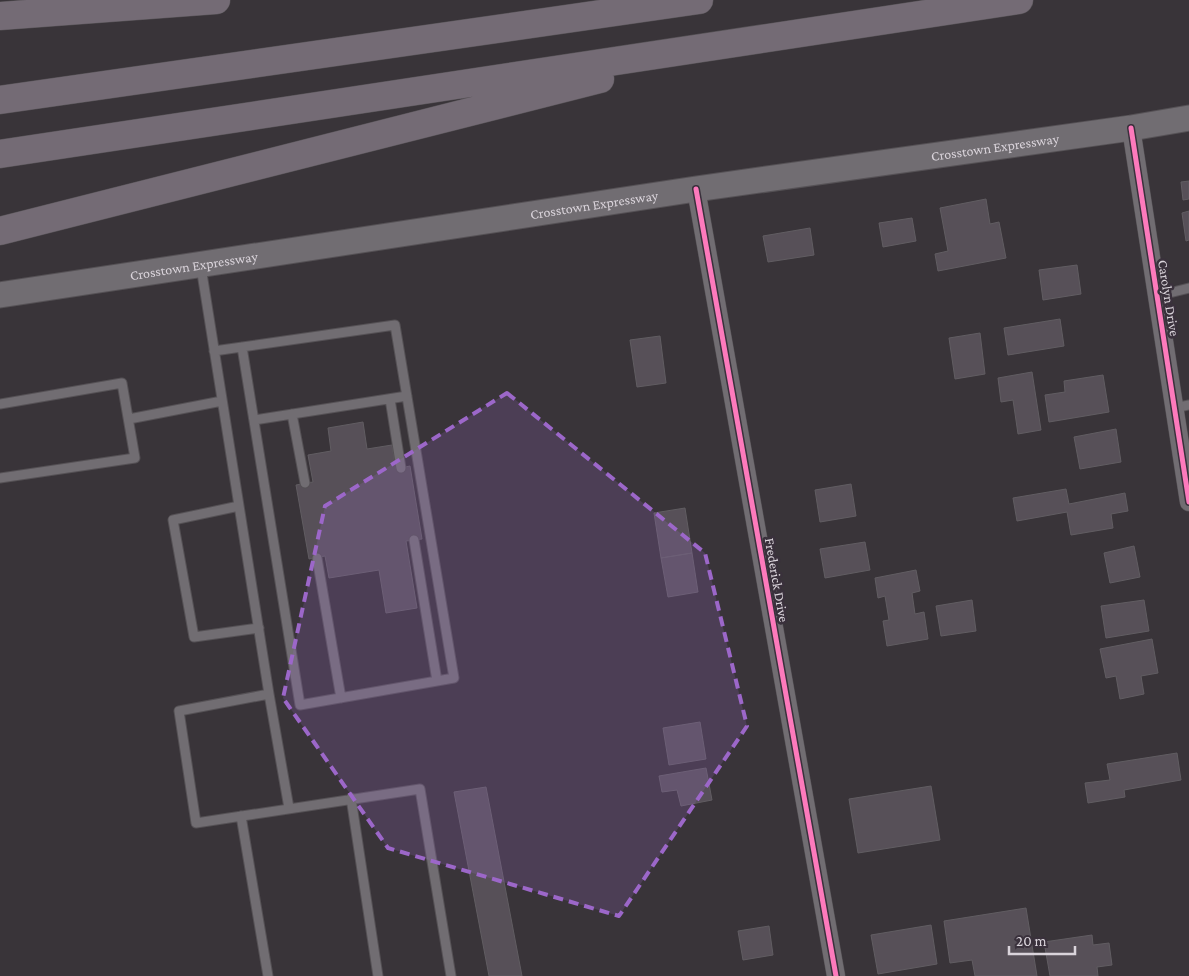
<svg xmlns="http://www.w3.org/2000/svg" width="1189" height="976" viewBox="0 0 1189 976" font-family="'Crimson Pro',serif">
<style>
.building{fill:#575058;stroke:#615d62}
.lines{fill:none;stroke-linecap:round;stroke-linejoin:round}
.service-casing{stroke:#555155;stroke-width:11}
.minor-casing{stroke:#555155;stroke-width:19}
.secondary-casing{stroke:#555155;stroke-width:27}
.motorway-casing{stroke:#555155;stroke-width:29}
.service{stroke:#716d72;stroke-width:9}
.minor{stroke:#716d72;stroke-width:18}
.secondary{stroke:#716d72;stroke-width:25}
.motorway{stroke:#746b75;stroke-width:28}
.cycleway-casing{stroke:#3a313c;stroke-width:8}
.cycleway{stroke:#fd7abc;stroke-width:5}
.marked{fill:#9c67c9;fill-opacity:0.2;stroke:#9c67c9;stroke-width:4;stroke-dasharray:10 6;stroke-linejoin:round}
.labels{text-anchor:middle;stroke-width:5;stroke-linejoin:round;paint-order:stroke}
.street-label{font-size:14px;fill:#dad4db;stroke:#3a313c}
</style>
<rect width="100%" height="100%" fill="#393439"/>
<!-- building -->
<path class="building" d="M1189,181v18l-6,1 -2,-18z
M986,199l4,25 9,-2 7,36 -68,13 -3,-17 13,-3 -8,-43z
M1189,211v29l-3,1 -4,-28z
M912,218l4,23 -33,6 -4,-24z
M810,228l4,27 -46,7 -5,-26z
M1077,265l4,29 -38,6 -4,-30z
M1060,319l4,27 -56,9 -4,-27z
M980,333l5,41 -30,5 -6,-41z
M660,336l6,47 -29,4 -7,-47z
M1032,372l9,58 -23,4 -5,-34 -12,2 -3,-24z
M1103,375l6,37 -60,10 -4,-27 20,-3 -1,-11z
M363,422l4,27 25,-4 4,24 14,-3 12,73 -16,2 11,67 -31,5 -7,-43 -50,8 -4,-22 -16,3 -13,-74 17,-3 -5,-27 23,-4 -3,-23z
M1116,429l5,33 -41,7 -6,-32z
M851,484l5,32 -36,6 -5,-32z
M1066,489l3,15 56,-11 3,18 -17,3 2,14 -42,7 -4,-23 -50,9 -4,-23z
M685,508l7,45 -31,5 -7,-45z
M865,542l5,28 -45,8 -5,-29z
M1134,546l6,31 -30,6 -6,-30z
M692,553l6,39 -30,5 -7,-39z
M916,570l4,21 -8,2 3,21 9,-2 4,27 -41,7 -4,-25 6,-1 -4,-24 -7,2 -3,-20z
M972,600l4,31 -35,5 -5,-30z
M1144,600l5,31 -43,7 -5,-32z
M1152,639l6,34 -17,3 3,18 -24,5 -4,-23 -10,2 -6,-29z
M700,722l6,37 -37,6 -6,-37z
M1177,753l4,27 -57,10 1,7 -37,6 -3,-20 25,-3 -3,-16z
M706,768l6,32 -31,6 -4,-16 -15,2 -3,-16z
M931,786l9,54 -82,13 -9,-54z
M486,787l36,189h-33l-35,-184z
M1026,908l11,68h-62l-3,-16 -22,3 -6,-42z
M931,925l6,39 -59,10 -7,-39z
M769,926l4,29 -30,5 -5,-29z
M1092,935l1,10 16,-2 3,22 -15,2 1,9h-48l-6,-34z"/>
<g class="lines">
<defs>
<path id="service" d="M201,267l68,427 20,114
M1157,296l32,-8
M214,351l181,-26 59,353 -154,27 -58,-358
M390,399l11,69
M0,404l122,-21 13,75 -135,20
M1175,408l14,-3
M292,414l13,69
M129,419l93,-18
M254,420l153,-24
M239,506l-66,14 21,117 65,-9
M414,540l23,141
M317,558l24,140
M269,694l-90,17 17,112 224,-34 31,187
M351,798l27,178
M241,816l27,160"/>
<path id="minor" d="M1131,128l58,374
M696,189l140,787"/>
<g id="secondary">
<path id="s1" d="M0,295l696,-106 435,-61 58,-10"/>
</g>
<path id="motorway" d="M0,16l216,-16
M0,100l699,-100
M0,154l1019,-154
M0,231l600,-152"/>
</defs>
<!-- service casing -->
<use href="#service" class="service-casing"/>
<!-- minor casing -->
<use href="#minor" class="minor-casing"/>
<!-- secondary casing -->
<use href="#secondary" class="secondary-casing"/>
<!-- motorway casing -->
<use href="#motorway" class="motorway-casing"/>
<!-- service -->
<use href="#service" class="service"/>
<!-- minor -->
<use href="#minor" class="minor"/>
<!-- secondary -->
<use href="#secondary" class="secondary"/>
<!-- motorway -->
<use href="#motorway" class="motorway"/>
<defs>
<path id="cycleway" d="M1131,128l58,374
M696,189l140,787"/>
</defs>
<!-- cycleway casing -->
<use href="#cycleway" class="cycleway-casing"/>
<!-- cycleway -->
<use href="#cycleway" class="cycleway"/>
</g>
<!-- marked area -->
<path class="marked" d="M507,393l198,160 42,173 -128,190 -231,-68 -105,-150 42,-192z"/>
<g class="labels">
<!-- street labels -->
<g class="street-label">
<text dy="5" stroke="none"><textPath href="#s1" startOffset="1006">Crosstown Expressway</textPath></text>
<text dy="5" stroke="none"><textPath href="#s1" startOffset="601">Crosstown Expressway</textPath></text>
<text dy="5" stroke="none"><textPath href="#s1" startOffset="196">Crosstown Expressway</textPath></text>
<text transform="translate(1169 298) rotate(81)" y="5">Carolyn Drive</text>
<text transform="translate(777 580) rotate(80)" y="5">Frederick Drive</text>
</g>
</g>
<!-- scale -->
<path d="M1009 946v8h66v-8" fill="none" stroke="#dad4db" stroke-width="2.5"/>
<text x="1016" y="946" font-size="15" fill="#dad4db" stroke="#3a313c" stroke-width="4" paint-order="stroke">20 m</text>
</svg>
